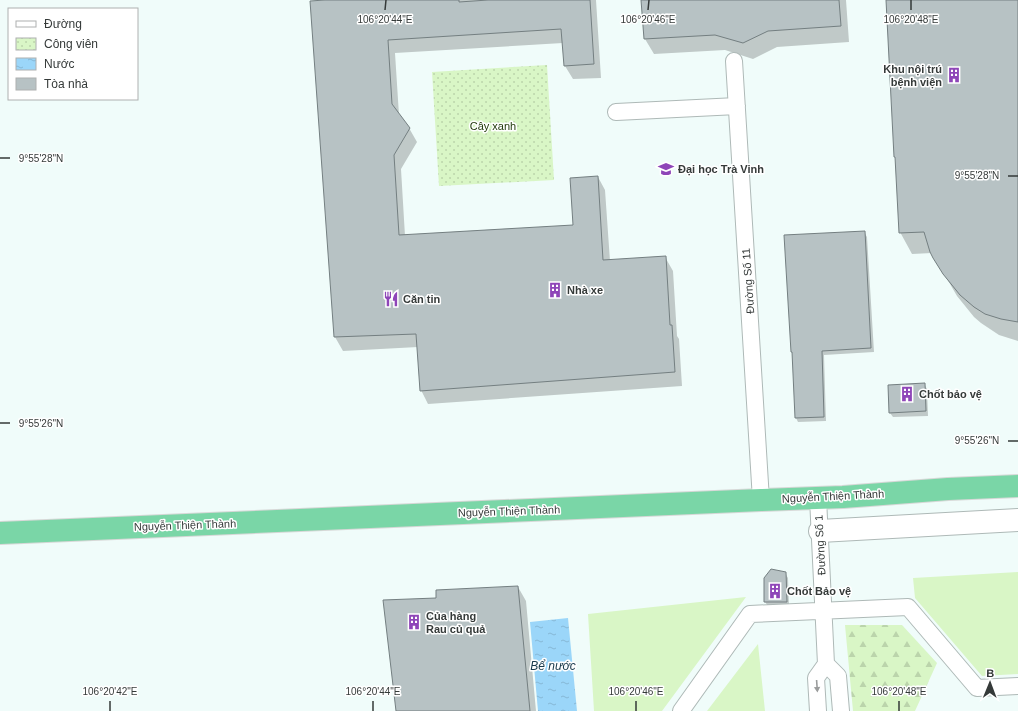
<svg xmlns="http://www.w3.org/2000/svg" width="1018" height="711" viewBox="0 0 1018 711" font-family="Helvetica,sans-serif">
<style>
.grass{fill:#d9f6c6}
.forest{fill:url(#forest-firs)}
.park{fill:url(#park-dots)}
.water{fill:url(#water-ripples)}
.shadow{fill:#0003}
.building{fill:#b7c2c4;stroke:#747f81}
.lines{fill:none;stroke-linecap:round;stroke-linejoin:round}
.service-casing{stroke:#aeb9b7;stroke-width:18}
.minor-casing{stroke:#aeb9b7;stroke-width:24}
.trunk-casing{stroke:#d7d8d7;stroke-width:24}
.service{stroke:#fff;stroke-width:16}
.minor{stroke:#fff;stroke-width:22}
.trunk{stroke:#7ad6a7;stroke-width:22}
.oneway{fill:#9a9c9c}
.ticks{fill:none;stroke:#353a39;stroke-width:1.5}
.labels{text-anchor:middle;stroke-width:3;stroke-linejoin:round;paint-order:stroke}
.poi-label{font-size:11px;font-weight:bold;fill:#353a39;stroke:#fff;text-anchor:start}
.park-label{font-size:11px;fill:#233b0d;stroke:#fff}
.street-label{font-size:11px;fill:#353a39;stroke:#fff}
.water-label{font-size:12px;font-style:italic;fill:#193a4c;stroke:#fff}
.ticks-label{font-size:10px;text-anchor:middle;fill:#353a39;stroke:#fff;stroke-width:3;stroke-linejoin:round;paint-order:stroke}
</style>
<defs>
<pattern id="forest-firs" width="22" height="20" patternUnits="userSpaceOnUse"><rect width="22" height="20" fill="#d9f6c6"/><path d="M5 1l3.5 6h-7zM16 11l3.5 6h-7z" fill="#bbd4ab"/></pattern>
<pattern id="park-dots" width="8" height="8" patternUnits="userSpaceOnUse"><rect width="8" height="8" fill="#d9f6c6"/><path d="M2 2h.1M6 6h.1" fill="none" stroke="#bbd4ab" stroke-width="1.8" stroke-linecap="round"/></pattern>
<pattern id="water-ripples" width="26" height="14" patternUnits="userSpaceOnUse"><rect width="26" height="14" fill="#9bd6f9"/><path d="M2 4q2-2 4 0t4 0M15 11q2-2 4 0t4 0" fill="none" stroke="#86b8d6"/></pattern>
</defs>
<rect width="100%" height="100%" fill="#f0fcfa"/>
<!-- grass -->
<path class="grass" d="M1018,572v102l-36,2 -67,-78 -2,-20z
M746,597l-84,114h-68l-6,-97z
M758,644l7,67h-58z"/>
<!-- forest -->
<path class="forest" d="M845,625h57l35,38 -22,48h-62z"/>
<!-- park -->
<path class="park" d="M547,65l7,115 -115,6 -7,-114z"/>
<!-- water -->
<path class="water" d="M568,618l9,93h-39l-8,-89z"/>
<!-- shadow -->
<path class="shadow" d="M338,0h258l5,78 -28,1 -8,-13 -2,-23 -168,10 4,62 10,13 8,14 -16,27 4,67 169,-10 24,-49 7,13 5,71 55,-4 8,14 4,65 2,3 3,47 -254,18 -7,-14 -3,-43 -75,4 -8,-14 -24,-335z
M642,0h204l3,42 -72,5 -24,12 -28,-9 -71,4 -9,-15z
M887,0h131v341l-19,-6 -18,-12 -7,-6 -17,-21 -25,-43 -20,1 -12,-22z
M864,232l3,5 7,115 -50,3 2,66 -28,1 -2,-4z
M924,384l3,5 1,27 -35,1 -3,-4z
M785,573l3,5 1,28h-21l-3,-4z
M518,587l8,14 10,110h-139l40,-112z"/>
<!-- building -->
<path class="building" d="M325,0h134v2l29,-2h102l4,64 -30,2 -3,-37 -173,11 4,64 18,24 -16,27 5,80 174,-10 -3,-47 28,-2 5,84 63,-4 4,69h2l3,47 -255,19 -4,-57 -82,3 -24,-336z
M641,0h198l2,26 -73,5 -25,12 -28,-8 -71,4z
M886,0h132v322l-17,-3 -16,-5 -11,-7 -14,-12 -17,-21 -10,-16 -3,-6 -6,-20 -25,1 -4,-76h-1z
M865,231l6,117 -49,3 2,66 -29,1 -3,-66h-1l-7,-117z
M925,383l1,28 -37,2 -1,-28z
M771,569l15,3 1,30h-23v-24z
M518,586l12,125h-134l-13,-111 53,-2v-8z"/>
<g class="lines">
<defs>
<path id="service" d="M734,61l27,439
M616,112l121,-6
M818,498l8,166
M826,664l12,12 3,35
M681,711l69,-97 158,-7 69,81 41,-2
M818,711l-2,-33 10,-14"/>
<path id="minor" d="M820,531l198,-11"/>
<path id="trunk" d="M0,533l761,-33 82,-3 105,-8 70,-3"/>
</defs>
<!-- service casing -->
<use href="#service" class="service-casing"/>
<!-- minor casing -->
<use href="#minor" class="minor-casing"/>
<!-- trunk casing -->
<use href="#trunk" class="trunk-casing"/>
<!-- service -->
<use href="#service" class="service"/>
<!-- minor -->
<use href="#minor" class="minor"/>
<!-- trunk -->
<use href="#trunk" class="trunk"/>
</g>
<!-- one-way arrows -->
<defs><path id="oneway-solid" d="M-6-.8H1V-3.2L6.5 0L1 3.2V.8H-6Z"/></defs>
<use class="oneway" href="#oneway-solid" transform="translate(817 686) rotate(86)"/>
<!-- ticks -->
<path class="ticks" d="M385,10l1,-10M648,10l1,-10M911,10v-10M0,158h10M1008,176h10M0,423h10M1008,441h10M110,711v-10M373,711v-10M636,711v-10M899,711v-10"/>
<!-- icons -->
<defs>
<symbol id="building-bare" viewBox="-9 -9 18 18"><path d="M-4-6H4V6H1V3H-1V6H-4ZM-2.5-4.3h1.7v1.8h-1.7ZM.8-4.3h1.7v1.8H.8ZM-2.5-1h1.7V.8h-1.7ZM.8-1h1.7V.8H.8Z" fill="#8e45b8" stroke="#fff" stroke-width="2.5" paint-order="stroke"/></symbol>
<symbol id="university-bare" viewBox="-9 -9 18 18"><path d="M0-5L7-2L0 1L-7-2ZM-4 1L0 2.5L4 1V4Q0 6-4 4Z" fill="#8e45b8" stroke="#fff" stroke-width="2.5" paint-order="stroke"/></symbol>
<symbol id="restaurant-bare" viewBox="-9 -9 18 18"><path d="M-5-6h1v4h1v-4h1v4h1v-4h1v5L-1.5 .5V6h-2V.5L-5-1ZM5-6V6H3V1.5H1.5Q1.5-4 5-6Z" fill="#8e45b8" stroke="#fff" stroke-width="2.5" paint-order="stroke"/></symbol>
</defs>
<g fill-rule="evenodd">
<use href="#building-bare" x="943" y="64" width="22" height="22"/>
<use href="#university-bare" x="655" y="158" width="22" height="22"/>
<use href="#building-bare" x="544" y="279" width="22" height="22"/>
<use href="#restaurant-bare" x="380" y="288" width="22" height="22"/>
<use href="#building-bare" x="896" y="383" width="22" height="22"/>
<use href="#building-bare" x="764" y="580" width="22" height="22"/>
<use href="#building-bare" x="403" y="611" width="22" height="22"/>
</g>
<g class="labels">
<!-- poi labels -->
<g class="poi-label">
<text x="942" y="73" text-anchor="end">Khu nội trú<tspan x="942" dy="13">bệnh viện</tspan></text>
<text x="678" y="173">Đại học Trà Vinh</text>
<text x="567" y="294">Nhà xe</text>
<text x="403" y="303">Căn tin</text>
<text x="919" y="398">Chốt bảo vệ</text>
<text x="787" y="595">Chốt Bảo vệ</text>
<text x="426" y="620">Của hàng<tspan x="426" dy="13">Rau củ quả</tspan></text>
</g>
<!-- park labels -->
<g class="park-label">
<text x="493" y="130">Cây xanh</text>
</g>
<!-- street labels -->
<g class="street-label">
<text transform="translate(748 281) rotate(-94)" y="4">Đường Số 11</text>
<text transform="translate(833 496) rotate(-3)" y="4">Nguyễn Thiện Thành</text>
<text transform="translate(509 511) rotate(-2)" y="4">Nguyễn Thiện Thành</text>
<text transform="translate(185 525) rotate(-2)" y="4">Nguyễn Thiện Thành</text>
<text transform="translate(820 545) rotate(-93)" y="4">Đường Số 1</text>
</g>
<!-- water labels -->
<g class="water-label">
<text x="553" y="670">Bể nước</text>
</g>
</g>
<g class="ticks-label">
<text x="385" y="23">106°20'44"E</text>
<text x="648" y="23">106°20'46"E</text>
<text x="911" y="23">106°20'48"E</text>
<text x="41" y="162">9°55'28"N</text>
<text x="977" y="179">9°55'28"N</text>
<text x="41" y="427">9°55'26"N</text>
<text x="977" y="444">9°55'26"N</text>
<text x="110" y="695">106°20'42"E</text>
<text x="373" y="695">106°20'44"E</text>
<text x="636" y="695">106°20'46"E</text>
<text x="899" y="695">106°20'48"E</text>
</g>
<!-- legend -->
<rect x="8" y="8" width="130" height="92" fill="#ffffff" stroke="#aeb0b0"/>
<rect x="16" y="21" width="20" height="6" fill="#ffffff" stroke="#aeb0b0"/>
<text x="44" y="28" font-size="12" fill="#353a39">Đường</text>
<rect x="16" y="38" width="20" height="12" fill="url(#park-dots)" stroke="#aeb0b0"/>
<text x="44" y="48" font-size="12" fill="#353a39">Công viên</text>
<rect x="16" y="58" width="20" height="12" fill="url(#water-ripples)" stroke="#aeb0b0"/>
<text x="44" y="68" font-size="12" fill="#353a39">Nước</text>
<rect x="16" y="78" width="20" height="12" fill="#b7c2c4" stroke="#aeb0b0"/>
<text x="44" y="88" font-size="12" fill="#353a39">Tòa nhà</text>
<!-- north arrow -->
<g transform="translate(990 683) rotate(1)" stroke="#ffffff" stroke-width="3" paint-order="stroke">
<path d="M0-3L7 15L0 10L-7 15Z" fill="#353a39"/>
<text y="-6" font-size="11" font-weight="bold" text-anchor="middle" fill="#353a39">B</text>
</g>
</svg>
